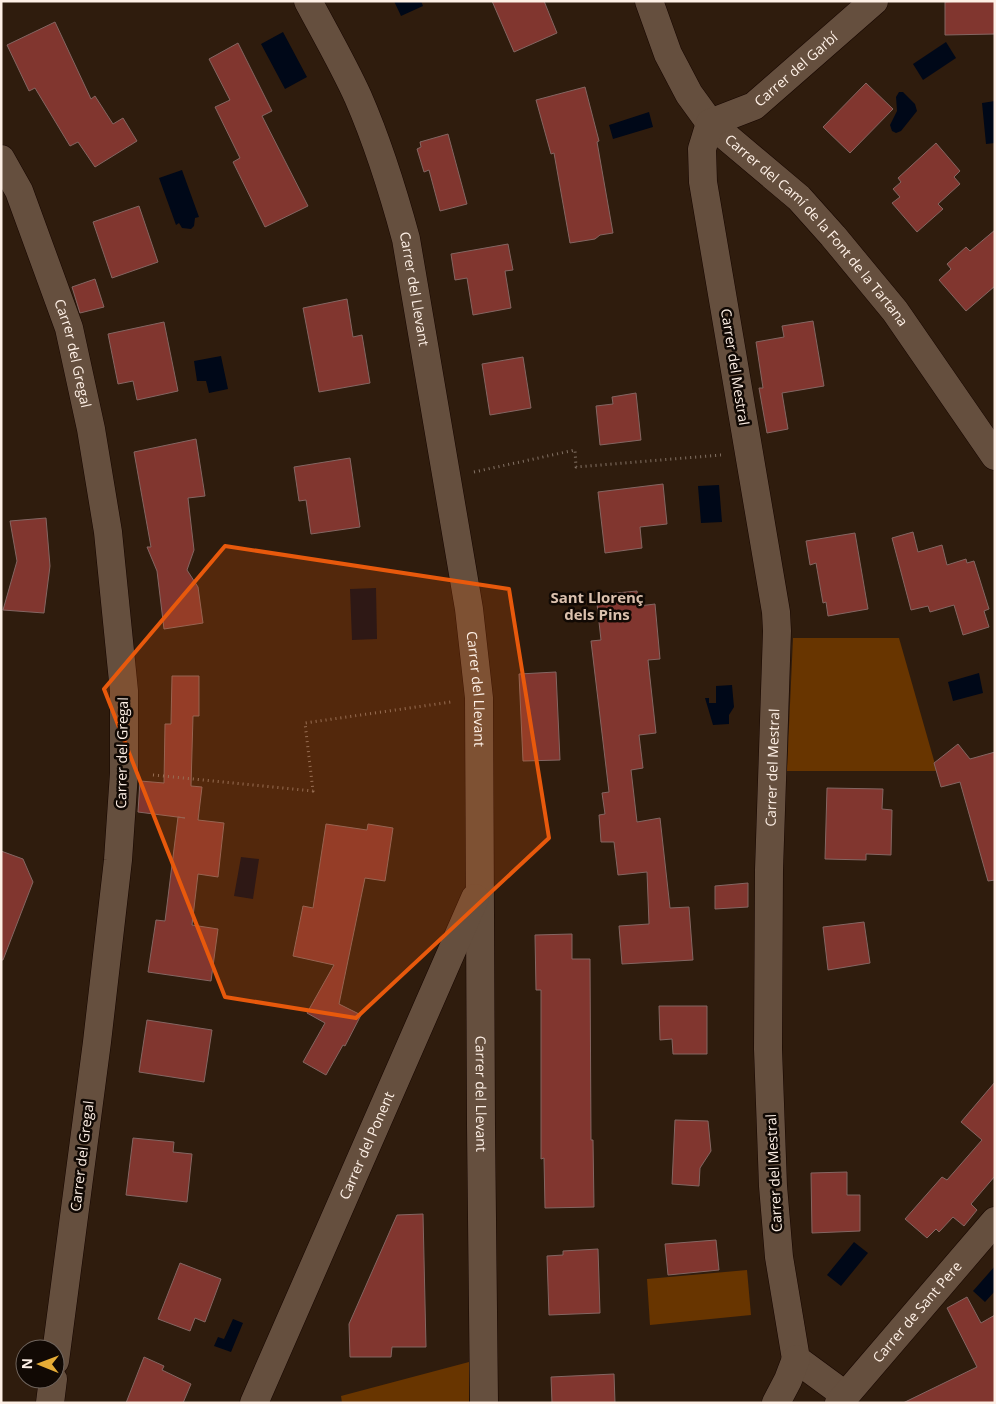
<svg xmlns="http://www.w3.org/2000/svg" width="996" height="1404" viewBox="0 0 996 1404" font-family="'Open Sans',sans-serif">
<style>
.green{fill:#683500}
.water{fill:#000818}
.building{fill:#81362f;stroke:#846662}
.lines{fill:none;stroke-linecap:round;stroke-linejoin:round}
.minor-casing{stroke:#170600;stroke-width:29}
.path{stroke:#847366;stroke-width:3;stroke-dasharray:1 4;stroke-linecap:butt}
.minor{stroke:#654f3e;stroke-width:28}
.marked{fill:#e8590c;fill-opacity:0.2;stroke:#e8590c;stroke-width:4;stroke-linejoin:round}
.labels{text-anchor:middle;stroke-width:5;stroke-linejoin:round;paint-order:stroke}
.street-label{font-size:14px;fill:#fef0e6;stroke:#110904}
.neighbourhood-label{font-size:15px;font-weight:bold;fill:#dbc1ae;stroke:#110904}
</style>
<rect width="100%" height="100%" fill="#2f1c0d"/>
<!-- green -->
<path class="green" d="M793,638h106l38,133h-150z
M747,1270l4,45 -101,10 -3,-46z
M469,1362v41h-127l-1,-7z"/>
<!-- water -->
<path class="water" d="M394,1h27l2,5 -22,10z
M283,32l24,45 -22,12 -24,-45z
M946,42l10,16 -33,22 -10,-16z
M899,92h4l12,12 2,7 -16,20 -5,2 -4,-2 -2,-6 7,-14 -1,-14z
M995,101v42l-9,1 -4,-41z
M649,112l4,15 -40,12 -4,-14z
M182,170l17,47 -4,1 -1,8 -3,3 -9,-1 -3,-5 -3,2 -17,-47z
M221,356l7,33 -19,4 -3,-12h-9l-3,-20z
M719,485l3,37 -21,1 -3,-37z
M376,588l1,51 -25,1 -2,-51z
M979,673l4,20 -30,8 -5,-19z
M732,685l2,22 -5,8v9l-16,1 -8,-27h4v5h7v-17z
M241,857l18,2 -6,40 -19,-3z
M854,1242l14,11 -27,33 -14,-11z
M995,1266v25l-10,11 -12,-11z
M233,1319l10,4 -12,29 -17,-6 4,-9 6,2z"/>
<!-- building -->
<path class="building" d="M492,1h52l13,32 -43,19z
M962,1h33v33l-50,1v-33z
M55,22l36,77 4,-3 18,28 10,-6 14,23 -42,26 -17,-25 -8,4 -35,-58 -6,3 -22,-46z
M238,43l34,68 -10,5 46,90 -43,21 -32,-65 7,-4 -25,-51 15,-7 -21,-41z
M866,83l27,26 -43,44 -27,-26z
M585,87l14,54 -2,1 16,91 -13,2 -5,4 -25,4 -16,-90 -3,1 -15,-54z
M448,134l19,70 -27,7 -11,-41 -5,2 -7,-23 4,-2 -1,-5z
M936,143l24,28 -6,6 6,7 -22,20 5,5 -26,23 -25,-29 8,-6 -7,-8 8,-7 -3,-4z
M139,206l19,56 -46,16 -19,-56z
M995,230v56l-29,25 -27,-31 12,-11 -4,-5 19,-17 4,4z
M508,244l5,26 -8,1 6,37 -38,7 -6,-37 -12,2 -4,-26z
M95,279l9,28 -24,6 -8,-26z
M347,299l6,38 9,-2 8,48 -51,9 -16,-84z
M813,321l11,65 -42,7 6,36 -21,4 -8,-45h4l-7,-46 28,-5 -2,-11z
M164,322l14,69 -41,9 -4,-19 -15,3 -10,-50z
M523,357l8,51 -41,7 -8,-51z
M636,393l5,47 -41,5 -4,-39 17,-2 -1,-7z
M196,439l9,57 -17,2 6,52 -7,20 11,17 5,36 -39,6 -7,-58 -10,-24h4l-17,-95z
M350,458l10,69 -49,7 -5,-34 -7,1 -5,-34z
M663,484l4,40 -27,3 2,21 -37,5 -7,-61z
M46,518l4,48 -6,47 -41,-3 14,-49 -7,-40z
M913,532l5,20 24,-7 5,20 19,-6 1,4 7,-2 15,48 -5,2 5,16 -26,8 -9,-30 -24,7 -2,-6 -17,4 -19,-72z
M855,533l13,76 -40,7 -2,-14 -3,1 -7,-40 -6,2 -4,-24z
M637,591l2,15 16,-2 5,55 -12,1 8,73 -17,2 4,33 -12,2 6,52 23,-4 10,90 19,-1 4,53 -71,4 -3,-38 30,-2 -2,-52 -29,3 -4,-33h-13l-2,-27 6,-1 -3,-21 7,-1 -18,-151 10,-1 -5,-45z
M556,672l4,88 -37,1 -4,-87z
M172,676h27v40h-6l-2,70 11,1 -4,33 26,3 -6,54 -20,-3 -6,51 26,4 -7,52 -63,-9 8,-52 9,1 13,-104 7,1 -47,-6 2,-31 24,2 1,-59h6z
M958,744l12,15 25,-7v128l-7,1 -28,-99 -19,5 -7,-24z
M827,788l56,1 -1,20 10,1 -1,45 -25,-1v6l-41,-1z
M326,824l41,6 1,-6 25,4 -8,53 -20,-3 -26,126 22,11 -16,31 -2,-1 -17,30 -23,-13 22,-39 -18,-10 27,-48 -41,-9 10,-50 10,2z
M1,851l22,8 10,23 -30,78h-2z
M748,883v24l-33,2v-23z
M864,922l6,41 -42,7 -5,-43z
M572,934v25h18l1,181h2l1,67 -49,1 -1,-50 -3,1v-169h-5l-1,-55z
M659,1006h48v48h-34l-1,-15 -12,1z
M147,1020l65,10 -8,52 -65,-10z
M995,1082v94l-24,28 6,6 -13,16 -11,-9 -14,15 -3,-3 -9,9 -22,-19 37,-42 5,3 35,-40 -21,-18z
M675,1120l33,1 3,30 -11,17 -1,18 -27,-2z
M133,1138l41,4 -1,10 19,2 -5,48 -61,-7z
M847,1172v23h13v36l-48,2 -1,-60z
M423,1214l3,133h-34l-1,10h-41l-1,-33 48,-109z
M716,1240l3,30 -51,5 -3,-31z
M598,1249l2,64 -51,2 -2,-59 16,-1v-4z
M180,1263l41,16 -16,43 -10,-4 -5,13 -32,-12z
M967,1297l14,26 14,-8v88h-92l74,-36 -30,-59z
M144,1357l20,9 -2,4 29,14 -8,19h-57z
M614,1374l1,29h-63l-1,-26z"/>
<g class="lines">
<defs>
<g id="minor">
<path id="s1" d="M308,1c17,32 35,63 50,96 20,46 35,94 48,142l63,370 10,89 2,428 3,277"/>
<path id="s2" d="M649,1l19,53 21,40 21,29 89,75 34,38 62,75 100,145"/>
<path id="s3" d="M1,159l18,32 50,137 22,101 17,103 16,159v82l-6,87 -21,182 -42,319"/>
<path id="s4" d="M845,1395l-49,-36 -17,-102 -6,-71 -5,-137 1,-179 8,-239 -1,-19 -73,-430 -1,-33 8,-26 44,-17 120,-105"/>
<path d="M50,1403l3,-24"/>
<path id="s5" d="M254,1403l221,-505"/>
<path d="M776,1403l12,-23 8,-21"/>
<path id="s6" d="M839,1403l156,-182"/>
</g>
</defs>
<!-- minor casing -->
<use href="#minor" class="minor-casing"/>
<!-- path -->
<path class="path" d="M474,472l101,-22 1,17 145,-12
M153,775l160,16 -8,-68 146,-21"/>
<!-- minor -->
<use href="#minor" class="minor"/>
</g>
<!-- marked area -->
<path class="marked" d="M225,546l284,43 40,249 -193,180 -131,-21 -121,-308z"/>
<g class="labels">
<!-- street labels -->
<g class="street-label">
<text dy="5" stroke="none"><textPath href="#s4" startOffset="1409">Carrer del Garbí</textPath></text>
<text dy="5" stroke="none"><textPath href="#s2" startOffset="289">Carrer del Camí de la Font de la Tartana</textPath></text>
<text dy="5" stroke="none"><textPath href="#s1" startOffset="309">Carrer del Llevant</textPath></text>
<text dy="5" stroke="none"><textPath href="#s3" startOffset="208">Carrer del Gregal</textPath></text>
<text transform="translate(735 367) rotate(81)" y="5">Carrer del Mestral</text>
<text dy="5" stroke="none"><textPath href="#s1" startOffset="714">Carrer del Llevant</textPath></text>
<text transform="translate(122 753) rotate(-89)" y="5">Carrer del Gregal</text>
<text dy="5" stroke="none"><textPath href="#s4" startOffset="654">Carrer del Mestral</textPath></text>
<text dy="5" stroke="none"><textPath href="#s1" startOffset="1119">Carrer del Llevant</textPath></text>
<text dy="5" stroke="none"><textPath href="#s5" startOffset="281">Carrer del Ponent</textPath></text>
<text transform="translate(82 1156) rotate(-83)" y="5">Carrer del Gregal</text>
<text transform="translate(774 1173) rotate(-93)" y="5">Carrer del Mestral</text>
<text dy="5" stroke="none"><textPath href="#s6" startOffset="120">Carrer de Sant Pere</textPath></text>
</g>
<!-- neighbourhood labels -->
<g class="neighbourhood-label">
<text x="597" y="603">Sant Llorenç<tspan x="597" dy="17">dels Pins</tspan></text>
</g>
</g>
<!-- border -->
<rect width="996" height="1404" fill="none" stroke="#fef0e6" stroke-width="5"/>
<!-- north arrow -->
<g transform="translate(40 1364) rotate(271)"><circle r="24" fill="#110904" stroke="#70655e"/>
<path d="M0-4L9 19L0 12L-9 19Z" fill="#e6ac36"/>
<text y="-8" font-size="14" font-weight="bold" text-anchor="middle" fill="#fef0e6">N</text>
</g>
</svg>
